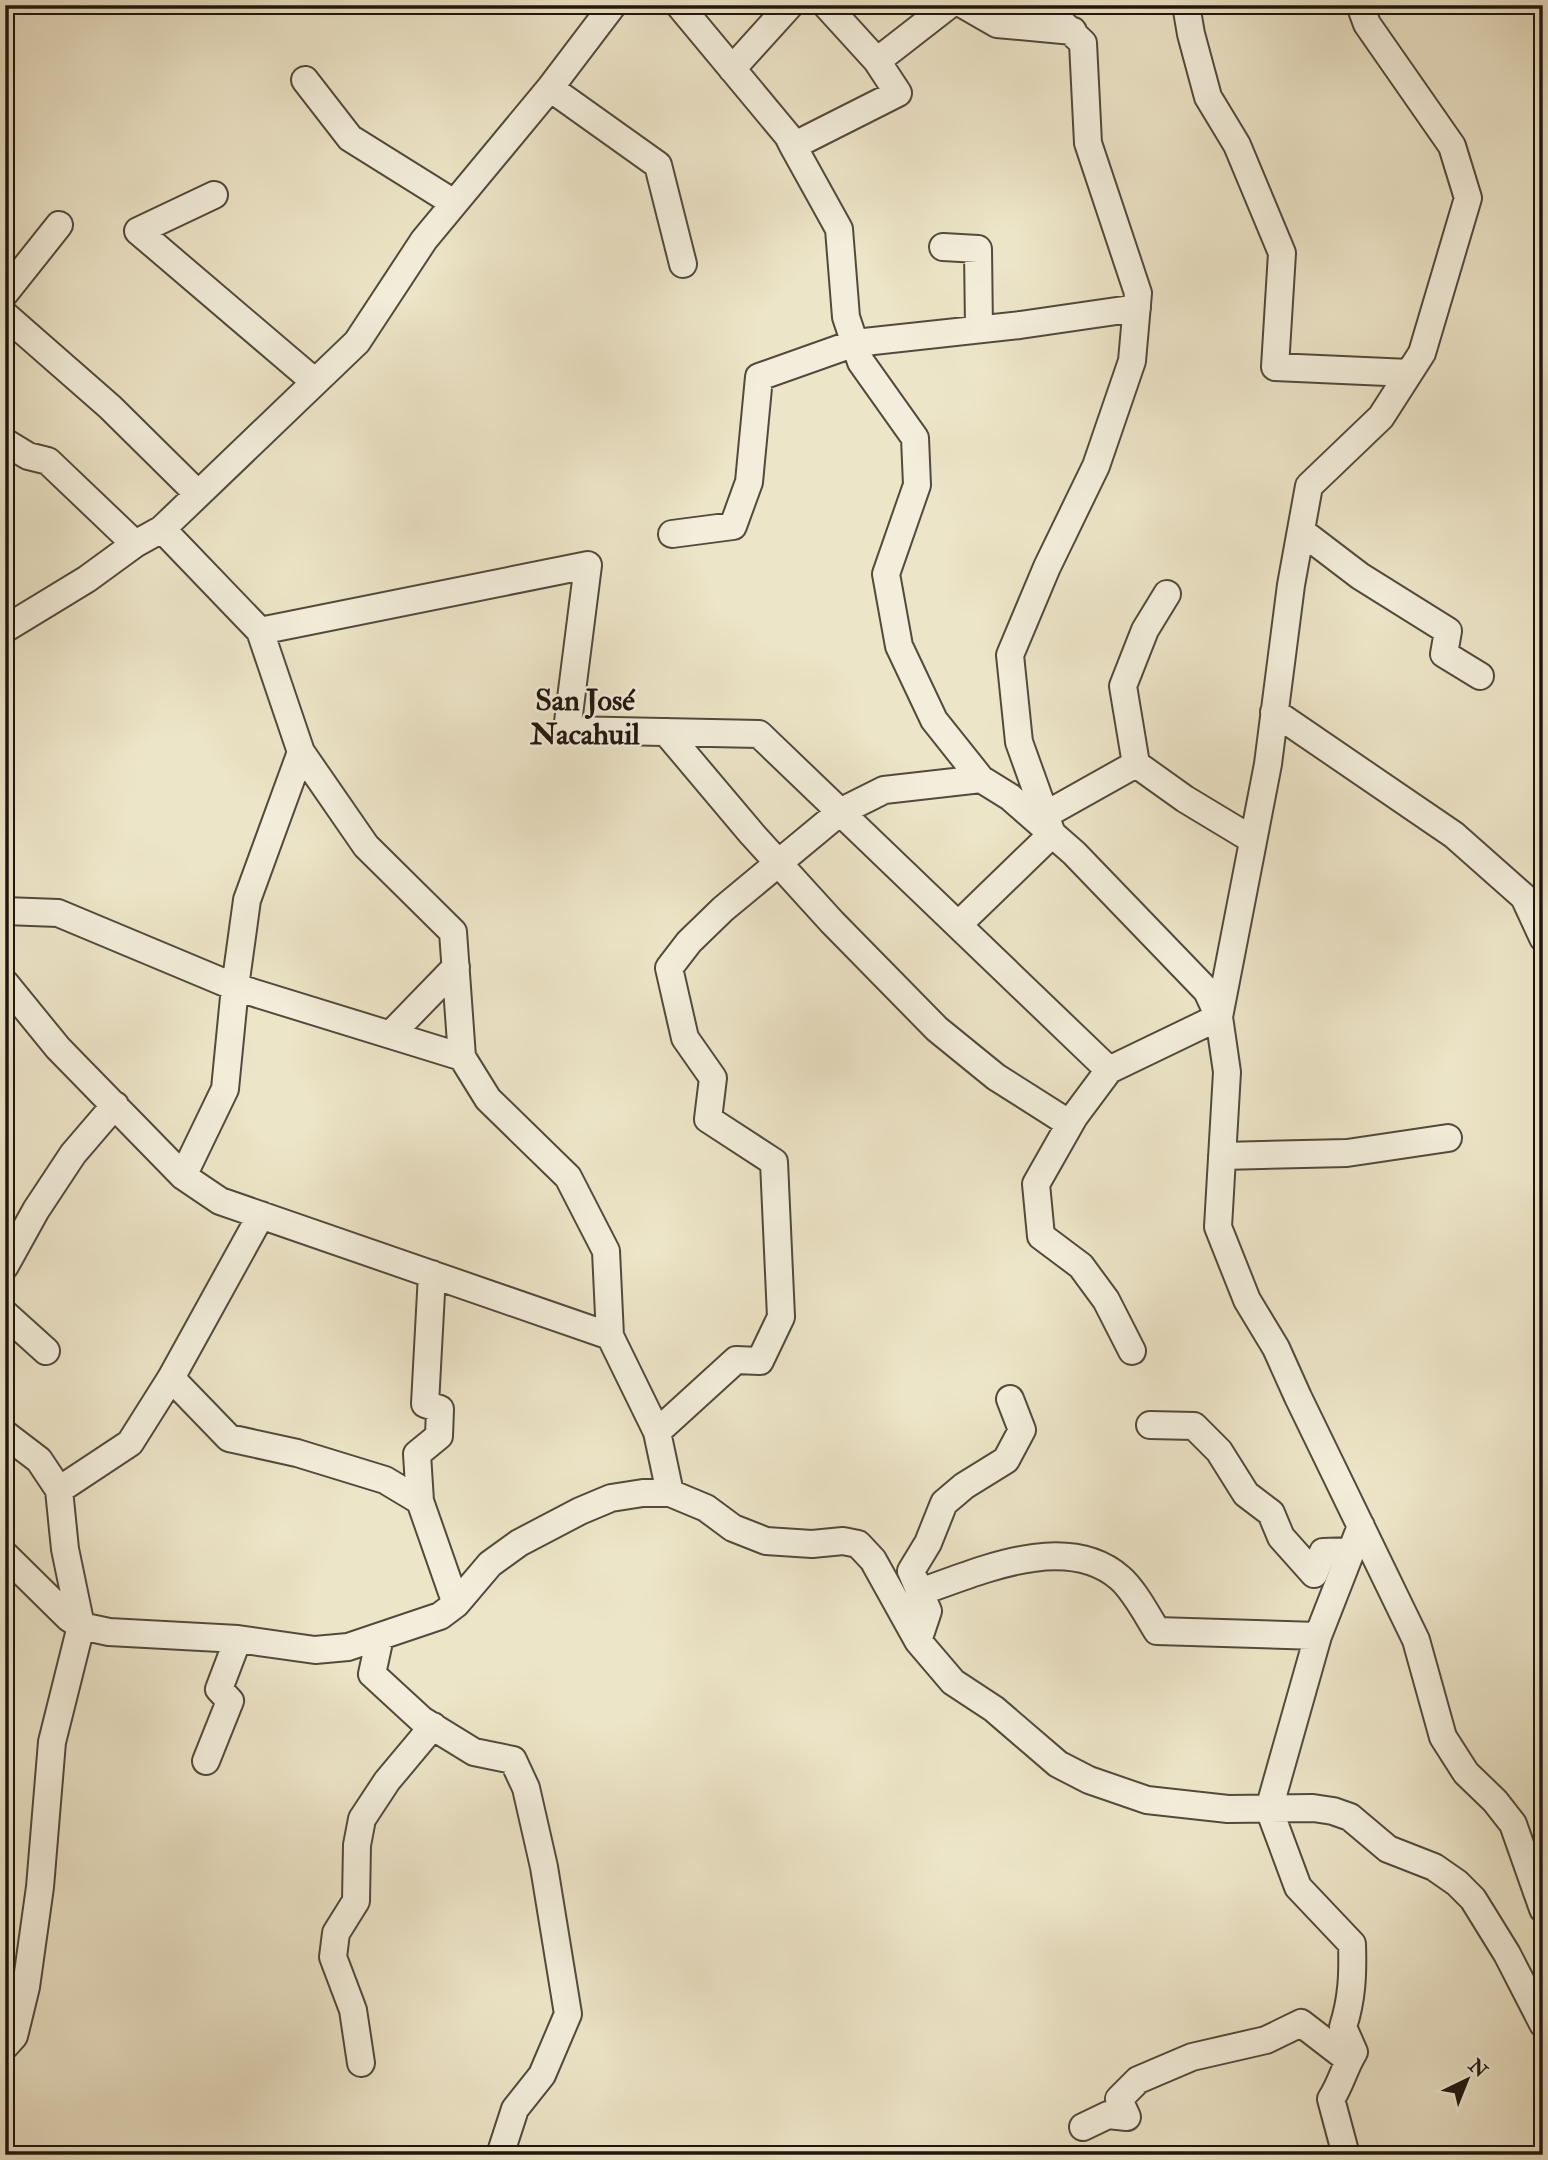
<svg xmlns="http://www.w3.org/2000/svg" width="1548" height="2160" viewBox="0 0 1548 2160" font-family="'IM FELL Double Pica',serif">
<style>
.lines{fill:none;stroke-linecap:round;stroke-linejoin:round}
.minor-casing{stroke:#524a3c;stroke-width:30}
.minor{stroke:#f3eedb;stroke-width:26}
.labels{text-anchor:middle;stroke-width:5;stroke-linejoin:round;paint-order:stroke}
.district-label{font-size:30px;font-weight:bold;fill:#1e160d;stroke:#f3eedb}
</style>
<rect width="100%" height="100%" fill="#ede5c8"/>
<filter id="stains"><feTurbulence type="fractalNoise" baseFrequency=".00286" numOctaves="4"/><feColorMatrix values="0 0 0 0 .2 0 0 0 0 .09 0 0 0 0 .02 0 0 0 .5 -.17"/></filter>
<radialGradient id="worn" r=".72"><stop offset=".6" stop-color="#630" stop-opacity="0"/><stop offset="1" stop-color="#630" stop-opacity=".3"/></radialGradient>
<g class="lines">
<defs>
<path id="minor" d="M679,5l109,131 5,10 46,83 7,88 15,45 54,76 2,47 -31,89 13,72 35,74 47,59 29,18 64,56 133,138 12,26 8,55 -9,155 29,73 29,48 22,49 118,243 27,97 23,36 29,28 18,23 30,85
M826,5l51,56
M964,5l33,19 76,7
M1186,5l5,29 17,63 29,48 45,108 -7,114 134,6
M732,69l58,-64
M305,80l45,58 104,65
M550,88l108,77 25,99
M793,146l105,-53 -21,-32 72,-56
M214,195l-76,36 177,151
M943,247l35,2 1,80
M5,293l54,-68
M5,315l105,92 88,87
M5,442l23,14 20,5 87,83
M162,529l98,102 41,121 65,94 87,86 9,125 26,42 80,78 38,74 4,85
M1301,531l59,45 88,55 -4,23 36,22
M672,534l61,-8 16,-44 10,-105 96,-34 165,-18 117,-17
M1167,594l-22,36 -22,56 13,78 49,35 68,41
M5,629l82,-50 48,-35 27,-15 195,-187 67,-102 126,-152 63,-83
M260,631l328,-66 -21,165 192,4 350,336 110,-53 49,-253 23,-179 18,-99 72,-69 41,-64 46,-155 -16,-52 -85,-122 -7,-19
M1274,712l180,123 70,62 19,41
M666,732l86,102 80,88 105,107 59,48 74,47
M1045,815l91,-51
M5,911l53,2 177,74 227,70
M958,925l94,-91 -33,-92 -9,-87 37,-88 49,-101 36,-105 6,-68 -50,-150 -5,-100 -40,-38
M5,983l53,65 125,128 37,25 390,135 47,96 13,61
M391,1034l65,-67
M1109,1070l-35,47 -38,67 5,52 40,30 25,34 26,51
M1222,1156l125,-3 101,-15
M183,1176l42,-87 10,-102 12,-87 54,-148
M5,1266l31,-56 37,-56 42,-49
M5,1314l41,37
M171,1378l58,60 68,15 88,27 35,21 36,103
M1150,1425l44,1 25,25 27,43 25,19 10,24 33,37 9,-22 28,-1
M657,1432l79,-72 24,1 21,-44 -7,-155 -66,-43 5,-41 -28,-40 -16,-70 20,-26 34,-33 117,-97 44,-22 97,-11
M5,1434l34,26 20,30 6,59 16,77 -29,116 -12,145 -14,100 -12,49 -9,10
M59,1490l71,-47 41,-65 90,-163
M420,1501l-3,-47 22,-18 1,-27 -15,-5 7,-130
M5,1555l64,63 12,8 28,6 129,7 77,11 33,-3 92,-31 16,-12 34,-40 29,-21 61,-32 31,-13 32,-5h27l36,15 27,20 33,13 46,3 31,-3 15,3 15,16 45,81 35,41 41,27 64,55 31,16 58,20 81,9 85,-1 20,3 17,6 38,32 46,18 23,16 16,16 34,55 36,70
M920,1592c58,-20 146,-61 200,-14 14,12 27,37 37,53l161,5
M380,1637l-8,37 50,46 52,32 39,8 13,28 18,79 24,147 -26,61 -27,34 -15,46
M918,1641l10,-30 -17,-40 17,-28 16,-40 20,-17 42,-26 16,-30 -12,-31
M206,1761l24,-60 -11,-12 19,-50
M361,2063l-8,-53 -20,-53 3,-24 20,-32 1,-56 5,-26 25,-38 46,-55
M1083,2127l25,-12 19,2 -8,-18 19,-19 54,-23 74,-17 35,-17 48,37
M1346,2155l-15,-56c10,-15 13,-31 23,-47l-11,-25c9,-28 10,-53 9,-83l-54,-57 -29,-78 49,-173 43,-110"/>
</defs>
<!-- minor casing -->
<use href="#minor" class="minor-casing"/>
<!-- minor -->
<use href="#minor" class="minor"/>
</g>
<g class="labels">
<!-- district labels -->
<g class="district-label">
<text x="585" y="710">San José<tspan x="585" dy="34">Nacahuil</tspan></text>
</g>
</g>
<!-- margin -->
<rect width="1548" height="2160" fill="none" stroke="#ede5c8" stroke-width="28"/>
<rect x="7" y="7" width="1534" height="2146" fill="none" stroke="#1e160d" stroke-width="3.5"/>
<rect x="14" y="14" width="1520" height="2132" fill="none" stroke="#1e160d" stroke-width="2"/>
<!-- north arrow -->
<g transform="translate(1467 2080) rotate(43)" stroke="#f3eedb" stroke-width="5" paint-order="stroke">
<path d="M0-5L12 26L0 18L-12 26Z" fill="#1e160d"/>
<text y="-10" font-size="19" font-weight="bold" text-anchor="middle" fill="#1e160d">N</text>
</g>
<rect width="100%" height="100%" filter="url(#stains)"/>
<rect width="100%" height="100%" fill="url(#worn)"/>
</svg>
